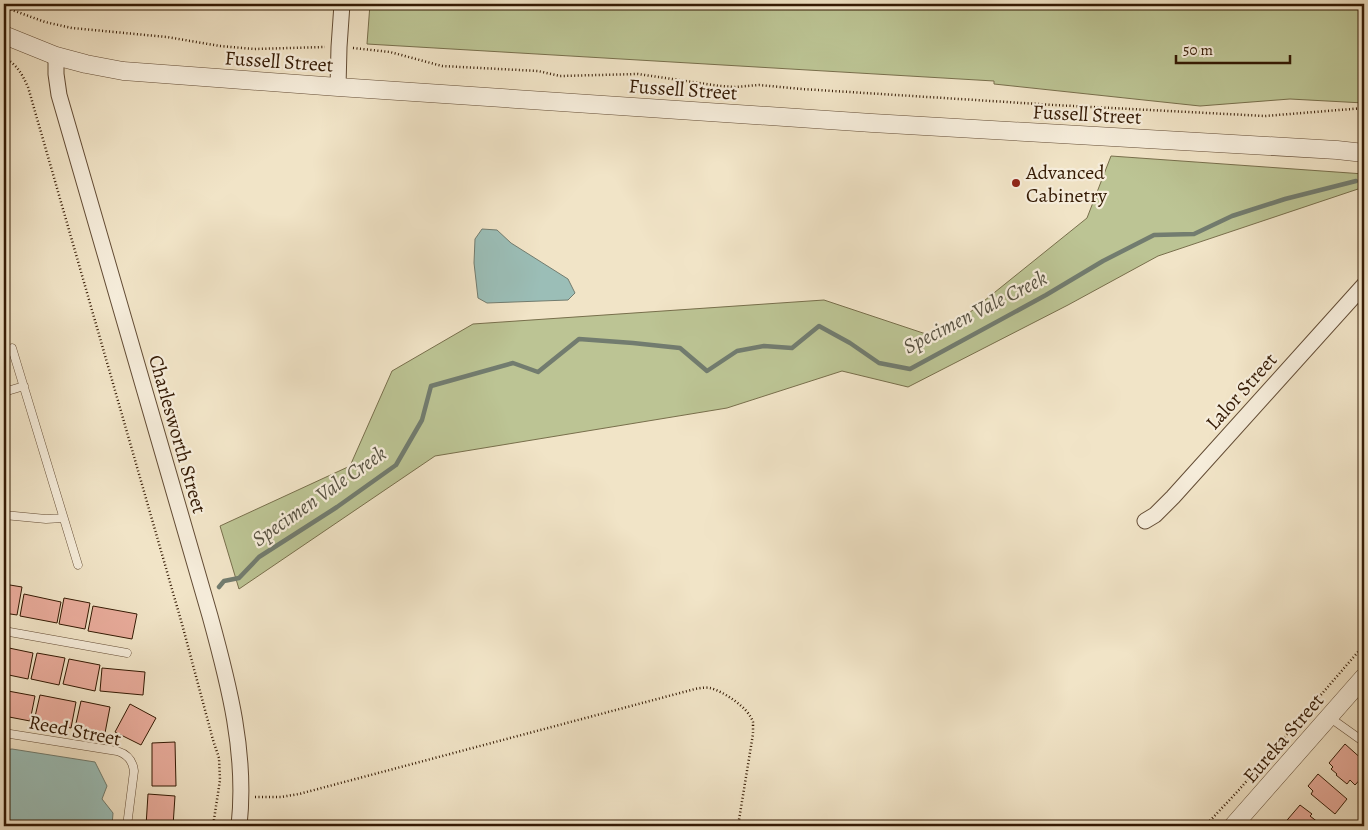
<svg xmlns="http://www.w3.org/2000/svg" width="1368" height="830" viewBox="0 0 1368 830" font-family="Alegreya,serif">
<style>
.green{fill:#bcc494;stroke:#786f4c}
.water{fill:#9bbeb7;stroke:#727c6f}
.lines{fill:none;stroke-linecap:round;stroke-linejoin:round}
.stream{stroke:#727c6f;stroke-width:4.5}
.building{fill:#eaad9d;stroke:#341a04}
.service-casing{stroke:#634c35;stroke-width:9}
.minor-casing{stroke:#634c35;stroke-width:17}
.tertiary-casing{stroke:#634c35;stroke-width:19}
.path{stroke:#341a04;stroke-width:2.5;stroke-dasharray:1 2.5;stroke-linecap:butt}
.service{stroke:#f6eddb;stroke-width:8}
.minor{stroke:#f6eddb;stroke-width:15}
.tertiary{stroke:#f6eddb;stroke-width:18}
.poi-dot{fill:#8f2418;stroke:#f6eddb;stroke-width:2}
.labels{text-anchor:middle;stroke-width:4.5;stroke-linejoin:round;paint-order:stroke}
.street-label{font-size:20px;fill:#341a04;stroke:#f6eddb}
.poi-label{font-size:20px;fill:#341a04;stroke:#f6eddb;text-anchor:start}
.water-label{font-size:21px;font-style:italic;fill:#585343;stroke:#f6eddb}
</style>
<rect width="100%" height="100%" fill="#f1e4c7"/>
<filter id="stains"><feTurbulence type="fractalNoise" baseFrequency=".004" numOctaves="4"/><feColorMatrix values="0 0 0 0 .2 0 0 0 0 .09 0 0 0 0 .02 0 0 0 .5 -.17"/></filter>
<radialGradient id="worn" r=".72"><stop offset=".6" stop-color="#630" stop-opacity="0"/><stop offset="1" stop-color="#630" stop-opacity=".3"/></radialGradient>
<!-- green -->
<path class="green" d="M370,4h994v99l-74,-4 -90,7 -206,-22v-3l-627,-37z
M1111,156l253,18v13l-206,69 -90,49 -160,82 -66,-16 -115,37 -292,48 -196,133 -19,-63 130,-60 42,-95 81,-47 351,-24 114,38 149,-120z"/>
<!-- water -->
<path class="water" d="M482,229l15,1 14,13 57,36 7,14 -7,7 -81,3 -9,-5 -4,-35 1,-24z
M12,749l83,13 12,24 -5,13 11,14 -1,13h-108v-76z"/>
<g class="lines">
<!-- stream -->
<path class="stream" d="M219,587l5,-6 15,-3 20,-21 78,-50 59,-42 26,-45 9,-34 82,-23 25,9 41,-33 54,4 47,5 27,23 30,-20 27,-5 28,2 27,-22 31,17 29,20 31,6 136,-74 57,-34 51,-26 40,-1 38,-18 53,-17 71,-18"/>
</g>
<!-- building -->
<path class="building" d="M4,584l18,3 -5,28 -13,-2z
M24,594l37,8 -4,21 -37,-7z
M64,598l26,5 -5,26 -26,-5z
M93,606l44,8 -5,25 -44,-8z
M9,648l24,5 -5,26 -24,-5z
M37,653l28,5 -6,27 -28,-6z
M69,659l31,6 -5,26 -32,-7z
M102,668l43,4 -2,23 -43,-4z
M8,691l27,5 -5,25 -26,-5z
M40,695l36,7 -5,26 -37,-7z
M81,701l29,6 -5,26 -30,-5z
M130,704l26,14 -15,27 -26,-13z
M175,742l1,44h-24v-43z
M1345,744l19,17v14l-9,10 -5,-5 -3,4 -11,-9 1,-1 -6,-5 2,-2 -4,-4z
M1318,774l29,25 -12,15 -24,-20 2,-3 -5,-5z
M148,794l27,2 -2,30h-27z
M1300,805l12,9 -2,2 13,10h-41z"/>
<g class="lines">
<defs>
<path id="service" d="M12,348l66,217
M4,392l20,-6
M4,515l42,4 17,-1
M4,631l123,22
M1329,717l35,25
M4,733l113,18c10,3 16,10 17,20l-7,55"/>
<path id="minor" d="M56,56v18l3,21 151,521c19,69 37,138 29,210
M338,87l1,-40 3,-43
M1145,521l10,-6 18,-18 191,-212"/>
<path id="tertiary" d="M4,35l52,21 30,8 37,7 215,16 534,36 465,27 27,3
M1233,826l131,-149"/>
</defs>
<!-- service casing -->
<use href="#service" class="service-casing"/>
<!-- minor casing -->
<use href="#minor" class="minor-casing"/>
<!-- tertiary casing -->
<use href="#tertiary" class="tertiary-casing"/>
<!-- path -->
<path class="path" d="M4,7l41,15 27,6 95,9 53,9 34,3 71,-2
M353,48l37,4 52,14 96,5 22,5 78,-2 82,12 15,1 24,-2 43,4 252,16 211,11 99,-8
M4,58c13,6 18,16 24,29l154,537 31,116 6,18 1,22 -7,46
M255,797h26l18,-3 396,-105c5,-1 10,-2 15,-1 13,3 39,20 43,34 0,3 0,8 0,12l-15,92
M1205,826l33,-35 126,-146"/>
<!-- service -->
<use href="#service" class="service"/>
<!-- minor -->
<use href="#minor" class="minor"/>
<!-- tertiary -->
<use href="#tertiary" class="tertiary"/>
</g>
<!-- markers -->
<circle class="poi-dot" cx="1016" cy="183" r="5"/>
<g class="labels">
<!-- street labels -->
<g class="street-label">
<text transform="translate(279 61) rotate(4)" y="7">Fussell Street</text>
<text transform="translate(683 89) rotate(4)" y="7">Fussell Street</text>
<text transform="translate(1087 114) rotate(3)" y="7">Fussell Street</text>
<text transform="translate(1241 391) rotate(-48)" y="7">Lalor Street</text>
<text transform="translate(178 434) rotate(74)" y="7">Charlesworth Street</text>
<text transform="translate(75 730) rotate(11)" y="7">Reed Street</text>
<text transform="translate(1283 738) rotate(-49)" y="7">Eureka Street</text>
</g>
<!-- poi labels -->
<g class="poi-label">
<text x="1026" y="179">Advanced<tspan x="1026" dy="23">Cabinetry</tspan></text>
</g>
<!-- water labels -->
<g class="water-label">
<text transform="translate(975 312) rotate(-27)" y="7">Specimen Vale Creek</text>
<text transform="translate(319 496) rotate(-35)" y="7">Specimen Vale Creek</text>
</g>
</g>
<!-- margin -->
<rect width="1368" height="830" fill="none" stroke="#f1e4c7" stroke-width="20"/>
<rect x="5" y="5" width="1358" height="820" fill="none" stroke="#341a04" stroke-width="2.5"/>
<rect x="10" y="10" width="1348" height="810" fill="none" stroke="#341a04"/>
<!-- scale -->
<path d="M1176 55v8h114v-8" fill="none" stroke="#341a04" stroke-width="2.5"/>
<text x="1183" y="55" font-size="15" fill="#341a04" stroke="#f6eddb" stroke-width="4" paint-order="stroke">50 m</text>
<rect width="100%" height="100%" filter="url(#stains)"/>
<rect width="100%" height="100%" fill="url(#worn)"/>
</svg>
